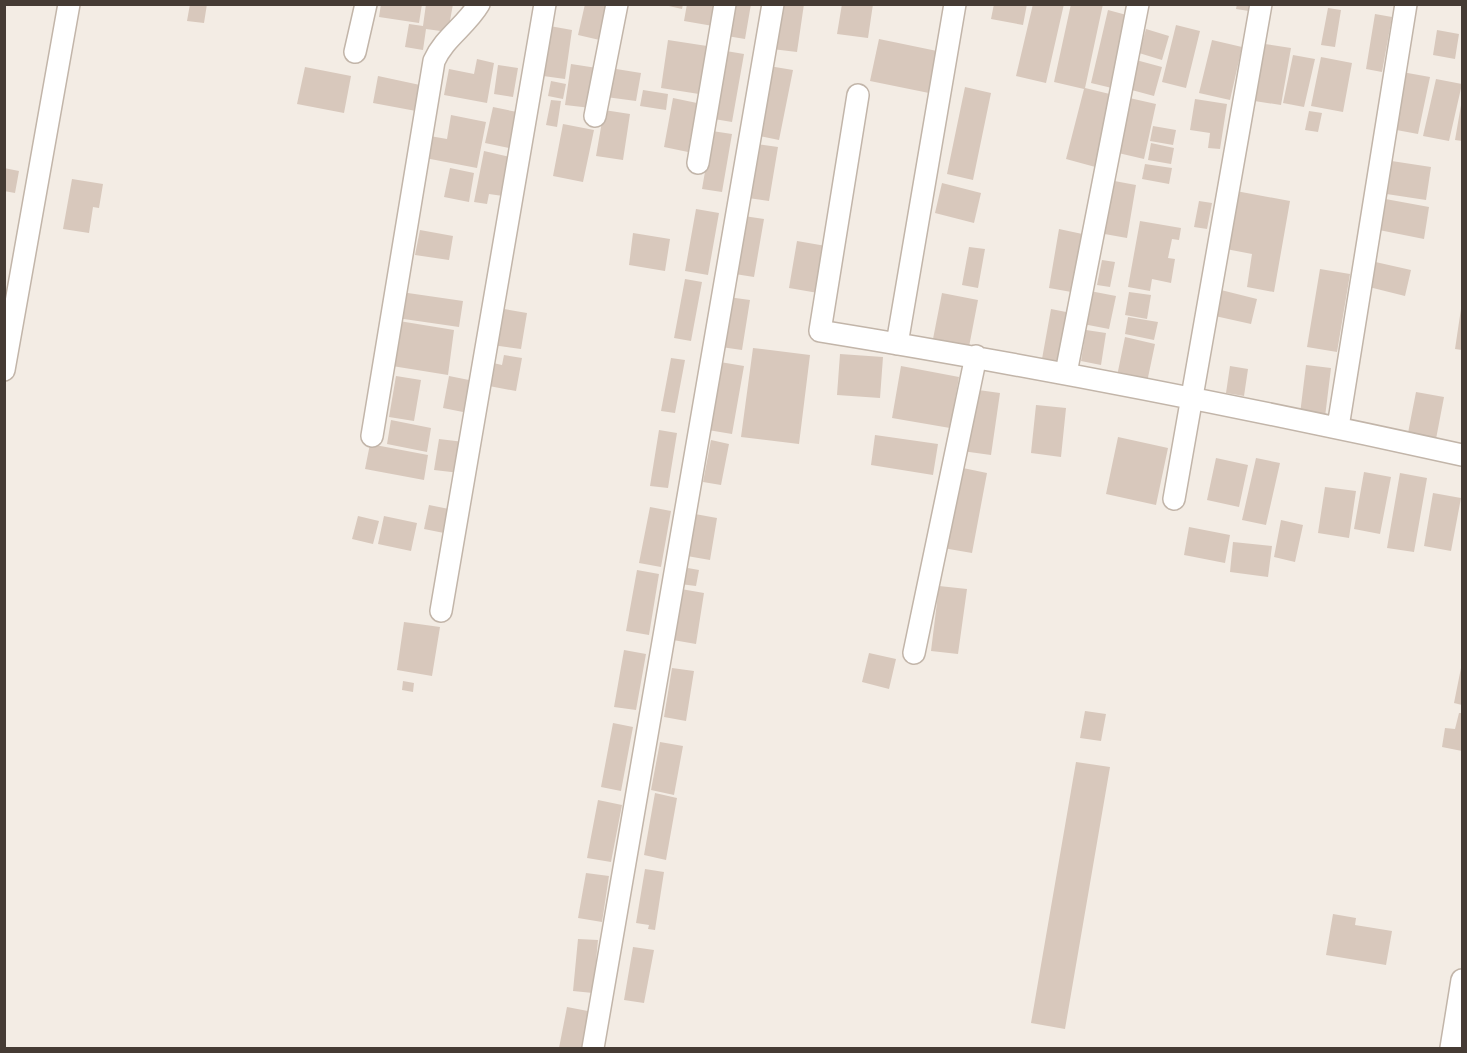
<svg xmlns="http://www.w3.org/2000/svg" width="1467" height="1053" viewBox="0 0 1467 1053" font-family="'Work Sans',sans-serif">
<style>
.building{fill:#d8c8bc}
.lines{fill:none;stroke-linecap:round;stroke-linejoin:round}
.minor-casing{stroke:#c2b5a9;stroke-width:24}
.minor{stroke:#fff;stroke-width:21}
</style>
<rect width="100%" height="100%" fill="#f3ece4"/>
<!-- building -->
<path class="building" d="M190,4h17l-3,19 -17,-2z
M381,4h41l-3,19 -40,-6z
M426,4h27l-5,28 -22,-3 -3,21 -18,-3 4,-23 14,2z
M585,4h24l-5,37 -26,-6z
M660,4h23l-1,5z
M687,4l29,2 -3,20 -29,-5z
M732,4h19l-6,35 -18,-3z
M778,4h26l-7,48 -25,-3z
M842,4h31l-5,34 -31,-4z
M994,4h33l-4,21 -32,-6z
M1033,4h31l-18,79 -30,-7z
M1071,4h32l-18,84 33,8 -19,72 -33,-9 18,-70 -30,-7z
M1237,4h13l-1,7 -13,-2z
M1328,8l13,2 -6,37 -14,-2z
M1108,10l26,7 -18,72 -25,-6z
M1375,14l17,3 -10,55 -16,-3z
M544,25l28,5 -7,49 -29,-4z
M1176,25l24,6 -14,57 -24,-6z
M1146,29l23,7 -7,24 -23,-7z
M1437,30l22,4 -4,25 -22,-4z
M879,39l58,12 -8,42 -59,-12z
M668,40l39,6 -8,48 -38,-6z
M1212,40l30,7 -12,53 -31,-7z
M1258,43l33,5 -10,57 -33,-5z
M726,51l18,3 -12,68 -18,-3z
M1293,55l22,4 -11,48 -21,-4z
M1321,57l31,6 -9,49 -32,-6z
M477,59l17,4 -7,40 -43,-8 5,-26 25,5z
M1136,60l26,7 -8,29 -26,-7z
M571,64l26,4 -6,40 -26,-3z
M498,65l20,3 -5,29 -19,-3z
M769,66l24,4 -14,70 -24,-5z
M305,67l46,9 -7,37 -47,-9z
M610,68l31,5 -5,28 -30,-4z
M1402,72l28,5 -12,57 -27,-5z
M378,76l42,9 -4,26 -43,-8z
M1436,79l26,5 -13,57 -26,-5z
M551,81l15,3 -3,15 -15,-3z
M965,87l26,6 -18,87 -26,-6z
M643,90l25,4 -2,16 -26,-4z
M1125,97l31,7 -12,55 -30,-7z
M673,98l24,5 -9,49 -24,-5z
M1195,99l32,5 -7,45 -12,-1 2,-15 -20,-3z
M551,100l10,1 -4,26 -11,-2z
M1461,105h1v36l-7,-1z
M493,107l24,5 -8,36 -24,-5z
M604,110l26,4 -7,46 -27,-4z
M1309,111l13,2 -4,19 -13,-2z
M451,115l35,7 -9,46 -57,-11 4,-22 23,4z
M563,124l31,6 -11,52 -30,-6z
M1153,126l23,4 -3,15 -23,-4z
M712,131l20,3 -10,58 -20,-3z
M1151,143l23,5 -3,16 -23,-4z
M756,144l22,3 -9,54 -21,-3z
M484,151l26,6 -7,39 -14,-2 -2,10 -13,-2z
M1385,160l46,7 -5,33 -46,-7z
M1145,164l27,4 -3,16 -27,-5z
M4,168l15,3 -4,22 -11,-2z
M450,168l24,5 -5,29 -25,-5z
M72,179l31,5 -4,24 -6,-1 -4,26 -26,-4z
M1109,180l27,5 -9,53 -28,-5z
M942,183l39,10 -7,30 -39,-10z
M1236,191l54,10 -16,91 -27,-5 5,-33 -26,-5z
M1380,198l49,9 -5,32 -50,-10z
M1199,201l13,2 -5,26 -13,-2z
M696,209l23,4 -11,62 -23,-4z
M744,216l20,3 -10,58 -19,-3z
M1140,221l41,7 -2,12 -7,-1 -4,19 7,1 -4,24 -19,-4 -2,12 -22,-4z
M1059,229l28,6 -10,58 -28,-5z
M420,230l33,6 -4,24 -34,-5z
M633,233l37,6 -5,32 -36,-6z
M797,241l29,5 -8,47 -29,-5z
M969,247l16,2 -7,39 -16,-3z
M1102,260l13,2 -5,25 -13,-2z
M1371,261l40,9 -6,26 -40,-10z
M1320,269l30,5 -13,78 -30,-5z
M685,279l17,3 -11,59 -17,-3z
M1221,290l36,9 -6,25 -36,-8z
M1090,291l26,5 -7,33 -26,-5z
M401,292l62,9 -4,26 -62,-9z
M1129,292l22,3 -4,24 -22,-4z
M942,293l36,7 -10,52 -36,-8z
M728,297l22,3 -8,50 -21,-3z
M498,308l29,5 -6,36 -29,-4z
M1051,309l25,5 -9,50 -25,-5z
M1461,309h1v41l-7,-1z
M1128,317l30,5 -4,18 -29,-6z
M393,320l61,10 -6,45 -62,-10z
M1086,330l20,3 -5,32 -20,-4z
M1125,337l30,7 -9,43 -30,-6z
M753,348l57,7 -11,89 -58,-7z
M840,354l43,3 -3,41 -43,-3z
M504,355l18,3 -6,33 -27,-5 4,-23 9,2z
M671,358l14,2 -10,53 -14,-2z
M720,362l24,4 -12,68 -24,-4z
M1306,365l25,3 -6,49 -25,-3z
M901,366l58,11 -9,51 -58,-10z
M1230,366l18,3 -4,27 -18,-3z
M396,376l25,4 -7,41 -25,-4z
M449,376l25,5 -6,32 -25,-5z
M971,389l29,4 -9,62 -29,-4z
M1416,392l28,5 -8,42 -28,-6z
M1036,405l30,3 -5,49 -30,-4z
M391,420l40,8 -4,24 -40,-8z
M659,430l18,3 -9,55 -18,-2z
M875,435l63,9 -5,31 -62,-10z
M1118,437l50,11 -12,57 -50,-11z
M439,439l25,3 -4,31 -26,-3z
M711,440l18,4 -8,41 -18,-3z
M370,444l58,11 -4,25 -59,-11z
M1216,458l32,7 -9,42 -32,-7z
M1256,458l24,5 -14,62 -24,-5z
M958,467l29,6 -15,80 -29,-5z
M1364,472l27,5 -11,57 -26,-5z
M1400,473l27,5 -13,74 -27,-4z
M1325,487l31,4 -7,47 -31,-5z
M1433,493l28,5 -10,53 -27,-5z
M429,505l20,4 -5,24 -20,-4z
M650,507l21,4 -10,56 -22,-4z
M695,514l22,4 -7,42 -23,-4z
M358,516l21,5 -6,23 -21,-5z
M384,516l33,7 -6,28 -33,-7z
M1281,520l22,5 -8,37 -21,-5z
M1189,527l41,8 -5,28 -41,-8z
M1233,542l39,4 -4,31 -38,-5z
M682,567l17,3 -3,16 -16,-2z
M637,570l22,4 -10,61 -23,-4z
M939,586l28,3 -9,65 -27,-3z
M681,589l23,4 -8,51 -23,-4z
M404,622l36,5 -8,49 -35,-6z
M624,650l22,4 -10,56 -22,-3z
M869,653l27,6 -7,30 -27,-7z
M672,668l22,3 -8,50 -22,-4z
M1461,668h1v37l-8,-2z
M403,681l11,2 -1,9 -11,-2z
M1085,711l21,3 -5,27 -21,-3z
M1459,713h3v38l-20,-4 3,-19 10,1z
M613,723l20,4 -12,64 -20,-4z
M660,742l23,4 -9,49 -23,-5z
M1076,762l34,5 -45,262 -34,-6z
M655,793l22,5 -11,62 -22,-5z
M598,800l24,5 -11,57 -24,-4z
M645,869l19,3 -9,58 -7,-1 1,-4 -13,-2z
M586,873l23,3 -7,46 -24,-4z
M1333,914l23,4 -1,7 37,6 -6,34 -60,-10z
M578,939l20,1 -5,53 -20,-2z
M633,947l21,3 -10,53 -20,-3z
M567,1007l26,5 -7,36h-27z"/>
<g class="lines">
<defs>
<path id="minor" d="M355,52l11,-48
M858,95l-38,236c215,35 429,77 642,124
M595,116l22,-112
M698,163l27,-159
M897,344l58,-340
M4,370l65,-366
M1066,373l72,-369
M1338,427l68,-423
M372,436l62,-375c10,-23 32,-35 45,-57
M1174,499l87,-495
M441,611l104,-607
M914,653l62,-297
M593,1048l180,-1044
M1451,1048l11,-68"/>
</defs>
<!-- minor casing -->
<use href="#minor" class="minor-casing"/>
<!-- minor -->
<use href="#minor" class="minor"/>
</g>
<!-- border -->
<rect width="1467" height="1053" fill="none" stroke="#453b34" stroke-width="12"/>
</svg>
